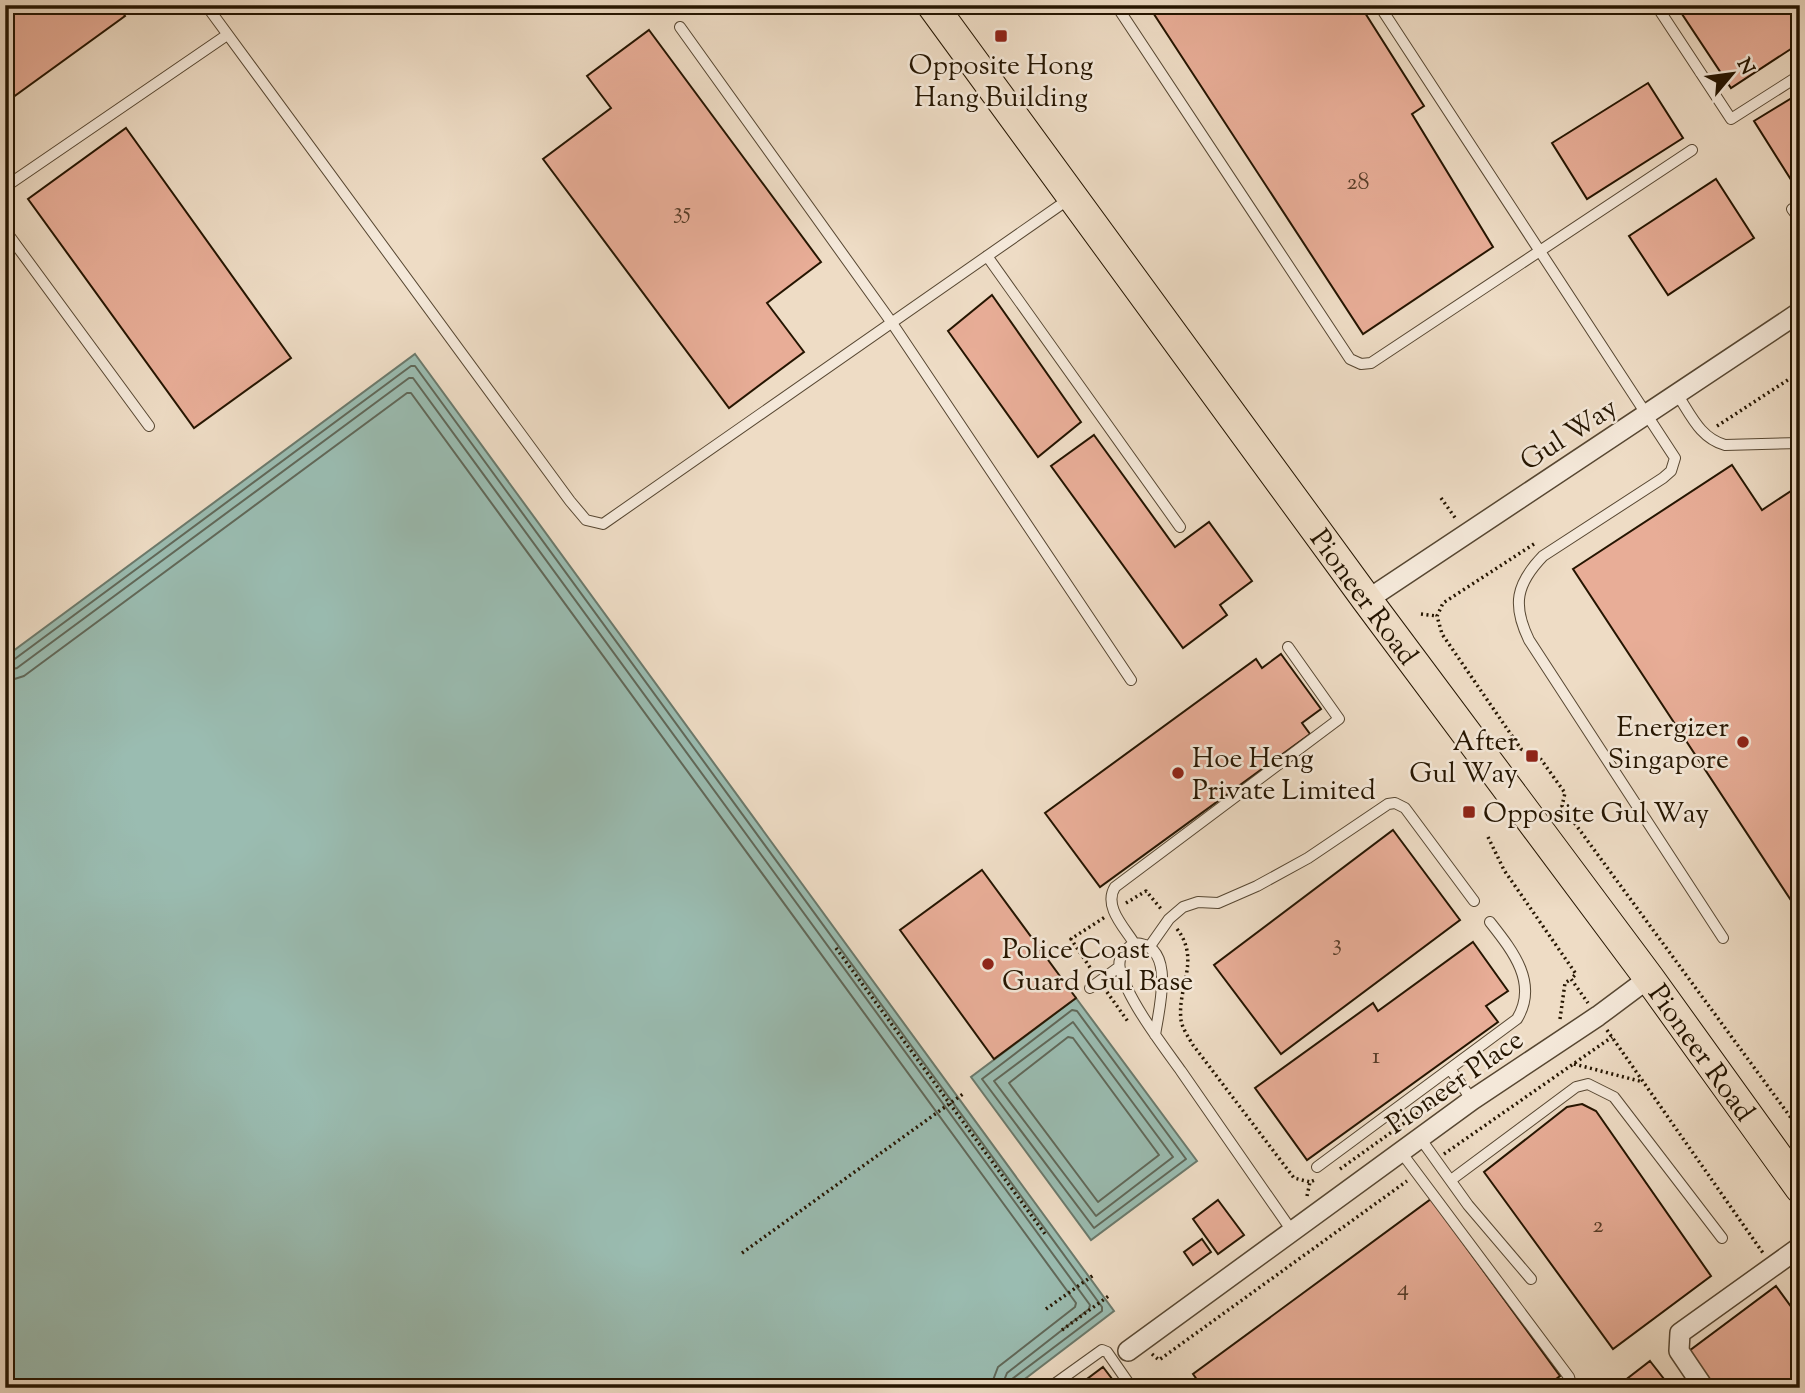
<svg xmlns="http://www.w3.org/2000/svg" width="1805" height="1393" viewBox="0 0 1805 1393" font-family="'Sorts Mill Goudy',serif">
<style>
.water{fill:#9abcb1;stroke:#6b796b;stroke-width:2}
.lines{fill:none;stroke-linecap:round;stroke-linejoin:round}
.shore{stroke:#606859;stroke-width:2}
.building{fill:#e8ad97;stroke:#251501;stroke-width:2}
.lane-casing{stroke:#574732;stroke-width:12}
.street-casing{stroke:#574732;stroke-width:22}
.primary-casing{stroke:#251501;stroke-width:32}
.path{stroke:#251501;stroke-width:3.5;stroke-dasharray:2 3.5;stroke-linecap:butt}
.lane{stroke:#f4e8d9;stroke-width:10}
.street{stroke:#f4e8d9;stroke-width:19}
.primary{stroke:#eedcc5;stroke-width:30}
.poi-dot{fill:#8f2418;stroke:#f4e8d9;stroke-width:2.5}
.labels{text-anchor:middle;stroke-width:5;stroke-linejoin:round;paint-order:stroke}
.number-label{font-size:24px;fill:#563b26}
.poi-label{font-size:28px;fill:#251501;stroke:#f4e8d9;text-anchor:start}
.street-label{font-size:28px;fill:#251501;stroke:#f4e8d9}
</style>
<rect width="100%" height="100%" fill="#eedcc5"/>
<filter id="stains"><feTurbulence type="fractalNoise" baseFrequency=".00286" numOctaves="4"/><feColorMatrix values="0 0 0 0 .2 0 0 0 0 .09 0 0 0 0 .02 0 0 0 .5 -.17"/></filter>
<radialGradient id="worn" r=".72"><stop offset=".6" stop-color="#630" stop-opacity="0"/><stop offset="1" stop-color="#630" stop-opacity=".3"/></radialGradient>
<!-- water -->
<path class="water" d="M415,354l699,957 -101,77h-1008v-731z
M1076,998l121,163 -106,79 -120,-163z"/>
<g class="lines">
<!-- shore -->
<path class="shore" d="M5,663l7,-2 399,-295h4l687,941v4l-90,68 -3,9
M5,671l12,-3 392,-290h4l677,927 -1,4 -82,64 -6,15
M5,682l19,-6 383,-283h4l665,910 -1,4 -77,60 -8,21
M1072,1010l5,1 109,148 -92,69 -112,-149z
M1073,1022l100,135 -77,59 -102,-135z
M1068,1037l5,1 86,117 -61,47 -89,-119z"/>
</g>
<!-- building -->
<path class="building" d="M7,5h110l8,11 -120,87z
M1148,5h212l64,101 -12,8 81,133 -130,87z
M1676,5h124v38l-69,45z
M649,30l172,232 -54,41 37,49 -75,56 -186,-249 68,-51 -24,-32z
M1648,83l35,55 -96,61 -35,-56z
M1800,93v101l-46,-73z
M126,128l165,230 -97,70 -166,-229z
M1716,179l38,59 -86,57 -39,-59z
M992,295l89,127 -43,35 -90,-126z
M1094,435l81,112 34,-25 43,59 -32,24 7,10 -44,33 -132,-182z
M1732,465l30,45 38,-25v429l-227,-345z
M1281,654l40,55 -19,14 8,11 -210,153 -55,-74 211,-154 6,9z
M1393,830l67,90 -179,134 -67,-89z
M982,870l94,128 -82,61 -94,-129z
M1473,942l35,49 -22,15 12,16 -191,138 -52,-72 118,-85 5,8z
M1582,1104l14,7 115,165 -98,73 -129,-177 83,-65z
M1431,1199l129,177 -16,12h-341l-10,-14z
M1218,1200l26,35 -26,19 -25,-35z
M1202,1239l9,13 -18,13 -9,-13z
M1776,1286l24,33v69h-84l-27,-37z
M1650,1361l21,27h-56z
M1103,1367l16,21h-44z"/>
<g class="lines">
<defs>
<path id="lane" d="M206,5l364,496 16,19 17,4 466,-325
M1116,5l234,354 11,5 10,-1 321,-213
M1379,5l296,453 -4,13 -8,7 -120,78c-27,28 -31,49 -14,84l194,298
M1656,5l75,114 69,-44
M680,27l212,296 239,357
M5,187l222,-152
M1792,209l8,11
M5,230l144,196
M987,256l193,271
M1677,394c14,21 23,44 48,51l75,-2
M1134,943c-10,-16 -31,-37 -19,-56l224,-168 -51,-72
M1150,946l19,-27 14,-12 15,-5 20,1 39,-17 51,-28 80,-54 7,-1 10,5 69,93
M1090,988l29,-21
M1155,1035c4,-27 22,-91 -21,-92 -9,7 -17,14 -14,26 7,30 43,77 61,102 37,53 74,106 111,160
M1450,1069l22,31
M1420,1138l48,67 63,74
M1401,1152l168,225 3,11
M1317,1167l200,-148c22,-36 -5,-69 -27,-97
M1451,1180l125,-93 12,-3 26,13 108,141
M1049,1388l53,-38 5,2 25,36"/>
<path id="street" d="M1367,600l433,-288
M1128,1351l344,-251 126,-84 51,-38
M1704,1388l-25,-37 1,-18 120,-86"/>
<g id="primary">
<path id="s1" d="M932,5l435,595 282,378 151,210"/>
</g>
</defs>
<!-- lane casing -->
<use href="#lane" class="lane-casing"/>
<!-- street casing -->
<use href="#street" class="street-casing"/>
<!-- primary casing -->
<use href="#primary" class="primary-casing"/>
<!-- path -->
<path class="path" d="M1717,426l83,-54
M1441,498l15,21
M1534,544l-91,59 -6,13 5,18 79,115 19,9 25,35 -3,13 238,324
M1421,614l16,2
M1488,837l16,33 72,104 -5,5 17,24
M1126,903l20,-12 16,19
M1177,929c24,31 0,58 4,91 1,8 8,18 12,25l101,133 16,4
M836,948l209,286
M1093,972l-22,-33 34,-22
M1107,992l22,31
M1560,1019l5,-36 6,-4
M1607,1030l156,223
M1574,1064l69,18
M1444,1154l168,-117
M1340,1169l105,-75
M1307,1196l3,-14 5,-2
M742,1253l221,-159
M1046,1309l49,-35
M1062,1330l48,-35
M1152,1354l7,6 248,-179"/>
<!-- lane -->
<use href="#lane" class="lane"/>
<!-- street -->
<use href="#street" class="street"/>
<!-- primary -->
<use href="#primary" class="primary"/>
</g>
<!-- markers -->
<g class="poi-dot">
<rect x="994" y="29" width="14" height="14" rx="3.5"/>
<circle cx="1743" cy="742" r="7"/>
<rect x="1525" y="749" width="14" height="14" rx="3.5"/>
<circle cx="1178" cy="773" r="7"/>
<rect x="1462" y="805" width="14" height="14" rx="3.5"/>
<circle cx="988" cy="964" r="7"/>
</g>
<g class="labels">
<!-- number labels -->
<g class="number-label">
<text x="1358" y="189">28</text>
<text x="682" y="218">35</text>
<text x="1337" y="950">3</text>
<text x="1376" y="1063">1</text>
<text x="1598" y="1232">2</text>
<text x="1403" y="1295">4</text>
</g>
<!-- poi labels -->
<g class="poi-label">
<text x="1001" y="74" text-anchor="middle">Opposite Hong<tspan x="1001" dy="32">Hang Building</tspan></text>
<text x="1729" y="736" text-anchor="end">Energizer<tspan x="1729" dy="32">Singapore</tspan></text>
<text x="1518" y="750" text-anchor="end">After<tspan x="1518" dy="32">Gul Way</tspan></text>
<text x="1192" y="767">Hoe Heng<tspan x="1192" dy="32">Private Limited</tspan></text>
<text x="1483" y="822">Opposite Gul Way</text>
<text x="1002" y="958">Police Coast<tspan x="1002" dy="32">Guard Gul Base</tspan></text>
</g>
<!-- street labels -->
<g class="street-label">
<text transform="translate(1568 433) rotate(-33)" y="10">Gul Way</text>
<text dy="10" stroke="none"><textPath href="#s1" startOffset="733">Pioneer Road</textPath></text>
<text dy="10" stroke="none"><textPath href="#s1" startOffset="1300">Pioneer Road</textPath></text>
<text transform="translate(1454 1081) rotate(-35)" y="10">Pioneer Place</text>
</g>
</g>
<!-- margin -->
<rect width="1805" height="1393" fill="none" stroke="#eedcc5" stroke-width="28"/>
<rect x="7" y="7" width="1791" height="1379" fill="none" stroke="#251501" stroke-width="3.5"/>
<rect x="14" y="14" width="1777" height="1365" fill="none" stroke="#251501" stroke-width="2"/>
<!-- north arrow -->
<g transform="translate(1732 74) rotate(61)" stroke="#f4e8d9" stroke-width="5" paint-order="stroke">
<path d="M0-5L12 26L0 18L-12 26Z" fill="#251501"/>
<text y="-10" font-size="19" font-weight="bold" text-anchor="middle" fill="#251501">N</text>
</g>
<rect width="100%" height="100%" filter="url(#stains)"/>
<rect width="100%" height="100%" fill="url(#worn)"/>
</svg>
